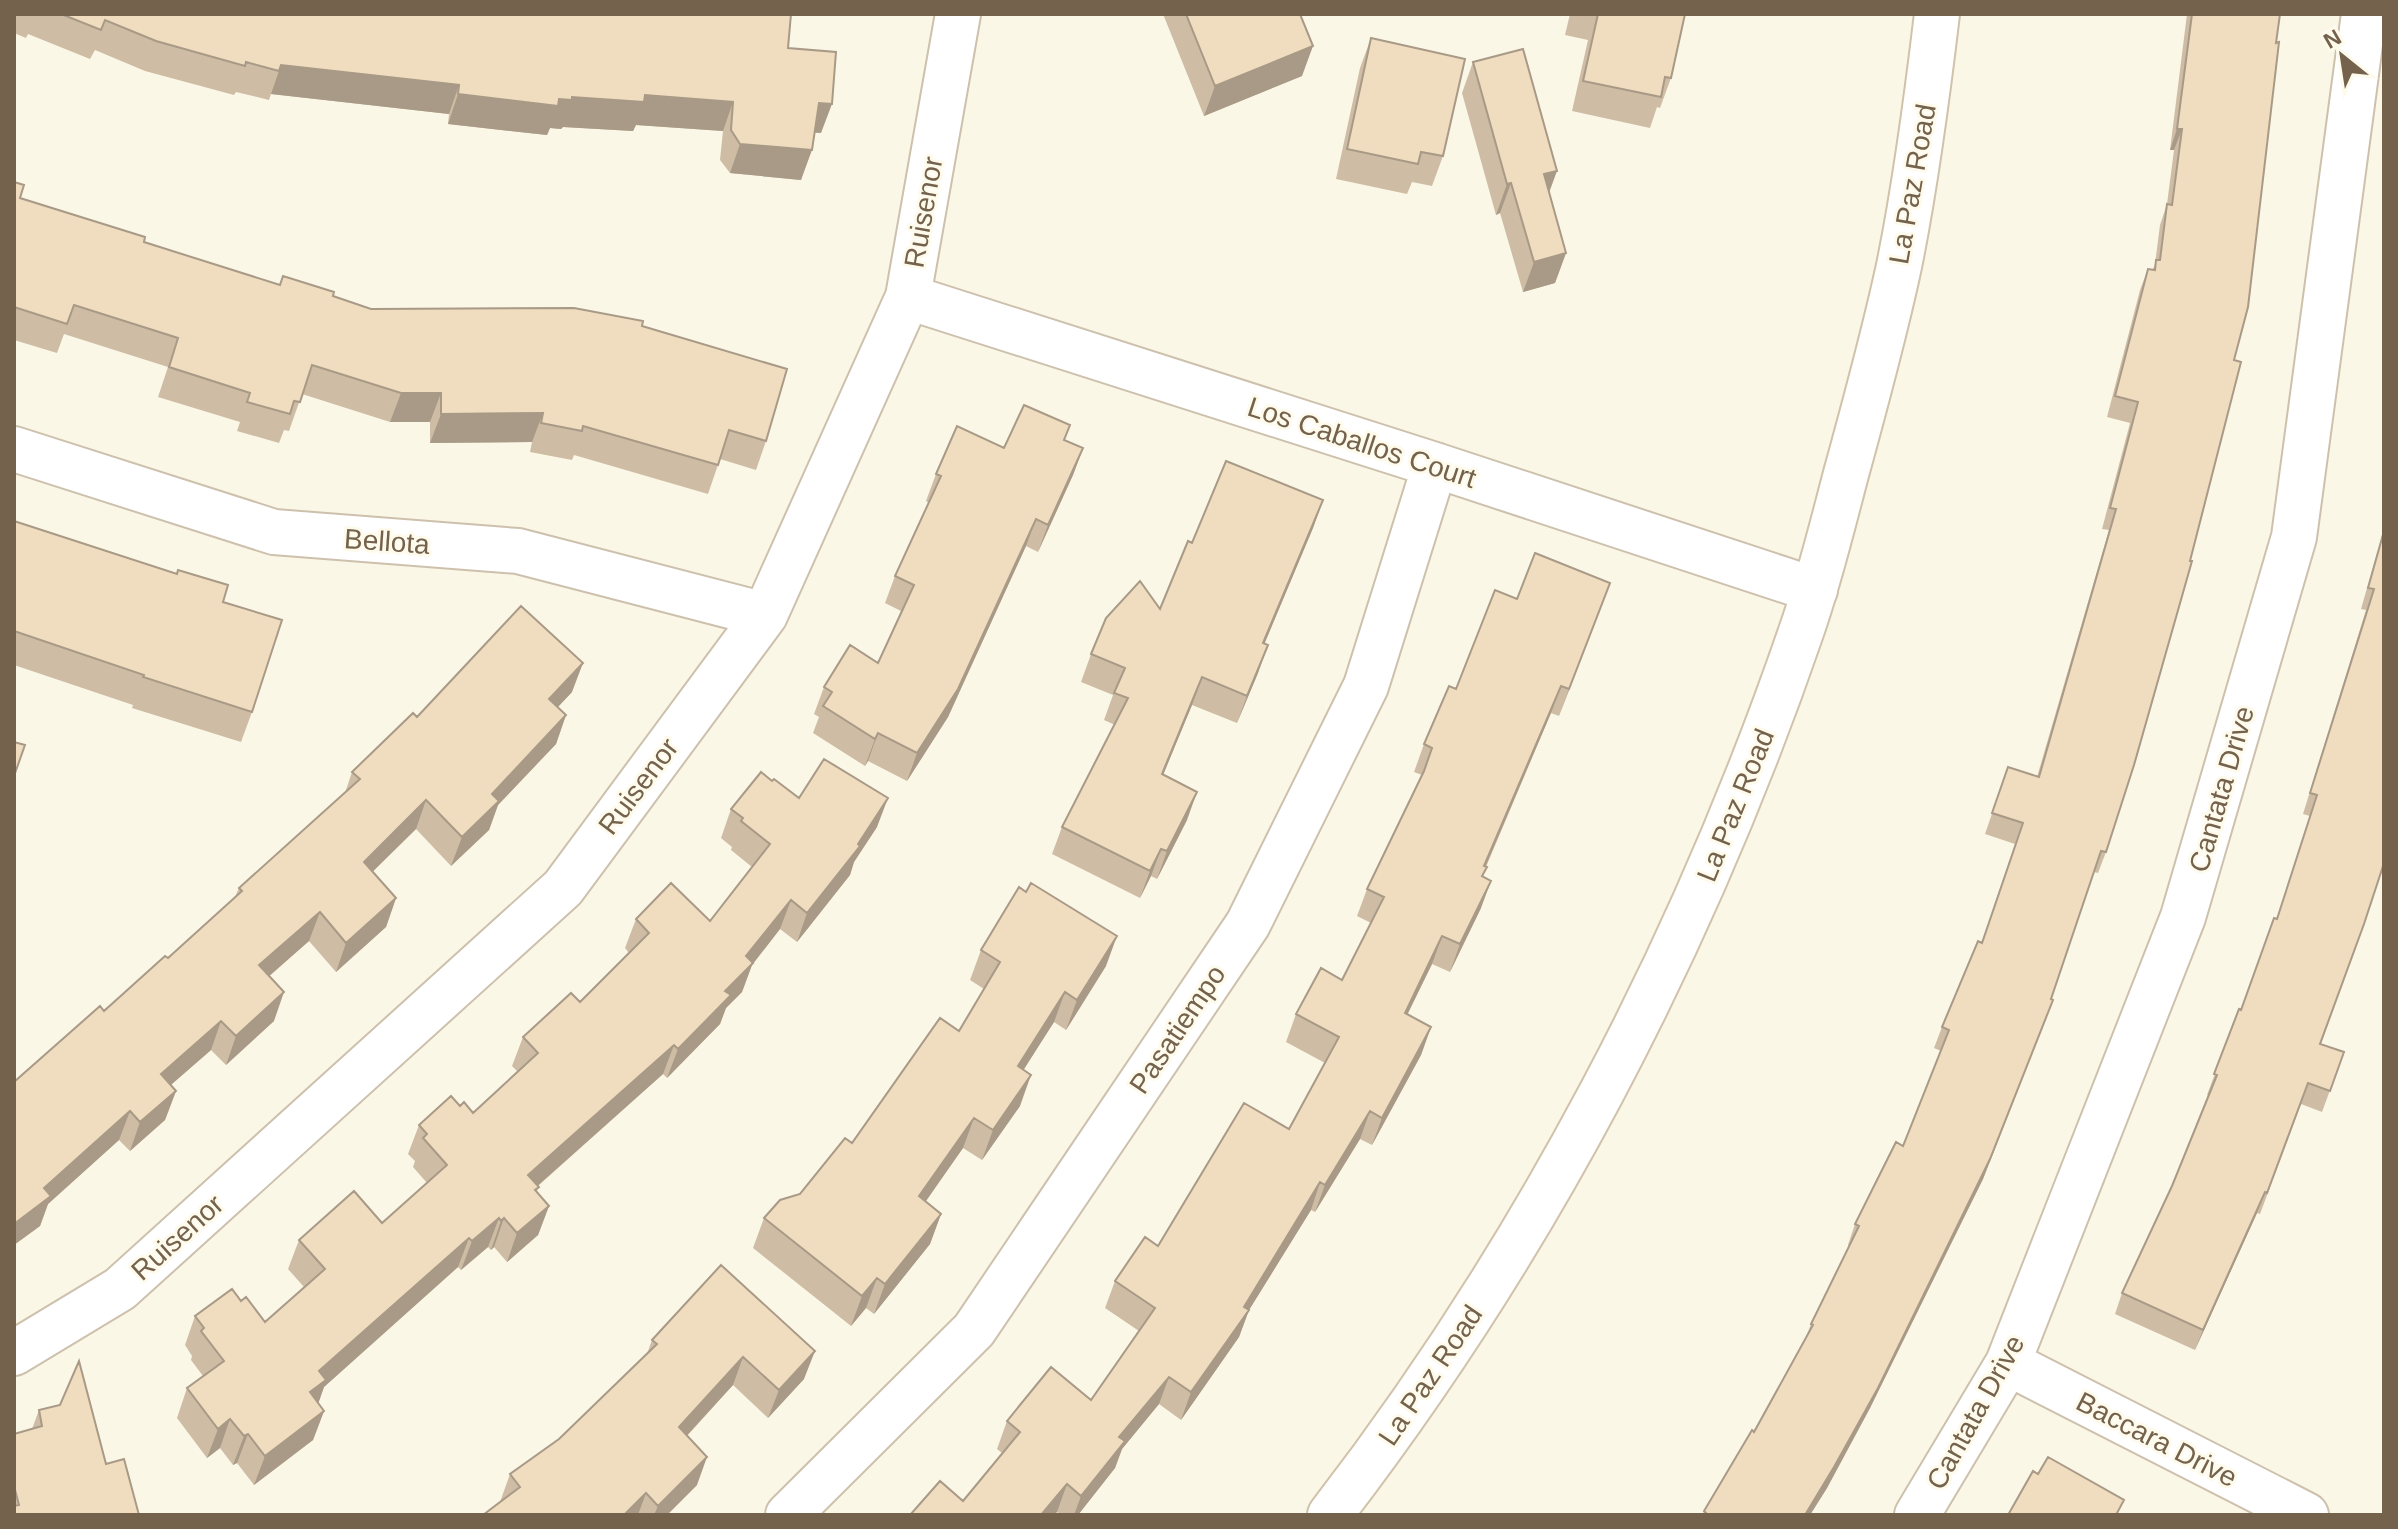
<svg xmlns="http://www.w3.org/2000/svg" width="2398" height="1529" viewBox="0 0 2398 1529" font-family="Helvetica,sans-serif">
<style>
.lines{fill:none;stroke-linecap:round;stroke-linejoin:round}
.minor-casing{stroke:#cdc1ad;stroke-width:48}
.secondary-casing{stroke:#d0c2ab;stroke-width:48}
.minor{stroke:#fff;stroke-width:44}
.secondary{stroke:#fff;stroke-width:44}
.wall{fill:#cebda4}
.shaded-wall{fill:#a89a86}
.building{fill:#f0dcbf;stroke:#a89a86;stroke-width:2}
.labels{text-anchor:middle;stroke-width:6;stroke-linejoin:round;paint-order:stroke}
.street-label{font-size:28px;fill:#74624c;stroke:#fefbed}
</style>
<rect width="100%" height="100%" fill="#fbf7e7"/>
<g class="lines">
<defs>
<path id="minor" d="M908,297l527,168 380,125
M14,449l260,83 244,19 247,64
M14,1353l106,-64 443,-401 202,-273 143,-318 50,-283
M2008,1363l298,152
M788,1515l186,-185 274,-406 118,-238 69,-221
M1917,1515l91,-152 175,-446 111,-380 70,-523"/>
<path id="secondary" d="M1330,1515c205,-266 362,-566 471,-883 18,-51 31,-105 45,-158 19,-69 38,-138 53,-208 17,-83 28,-168 38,-252"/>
</defs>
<!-- minor casing -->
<use href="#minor" class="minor-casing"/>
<!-- secondary casing -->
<use href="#secondary" class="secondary-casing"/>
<!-- minor -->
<use href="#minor" class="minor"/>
<!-- secondary -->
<use href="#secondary" class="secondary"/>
</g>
<!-- wall -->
<path class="wall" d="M14,14h777l-3,34 33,85h-6l-14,47 -71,-7 -10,-13 3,-29 -87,-6 -3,6 -70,-4 -2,2 -11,-1 -3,7 -99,-11 1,-10 -178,-20 -2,6 -33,-8 -2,3 -89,-24 -50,-21 -5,9 -62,-25 -2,4 -12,-5z
M1163,14h137l2,62 -98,40z
M1570,14h115l-14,64 -11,30 -3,-1 -7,21 -78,-17 16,-71 -23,-5z
M2187,14h93l-174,838 -8,21 -4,-1 -43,127 2,1 -70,179 -113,229 -43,80 -17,27h-108l52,-83 52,-95 5,-13 38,-78 -1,-1 7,-21 48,-78 38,-95 -7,-3 8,-21 40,-85 33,-98 -30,-10 23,-67 29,10 72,-247 -7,-1 28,-106 -23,-6 33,-127 8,-21h5l2,-5 5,-39 7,-21 7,-54h-4z
M1371,38l72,118 -11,30 -20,-4 -5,12 -71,-15 24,-111z
M1473,62l76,129 17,62 -11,30 -32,9 -23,-79 -4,2 -34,-122z
M14,182l6,16 124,44 136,43 53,11 38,13 271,17 124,115 -10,29 -36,-11 -12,35 -134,-39 -2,5 -42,-8 2,-10 -102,1v-21h-40l-88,-28 -13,37 -5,-1 -5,13 -42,-12 3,-9 -82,-25 10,-30 -104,-33 -7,19 -43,-13z
M1065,440l18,8 -10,27 -35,77 -12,-6 -78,171 -41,64 -39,-20 -3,5 -52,-33 6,-16 -5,-3 10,-27 54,-24 23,-52 -16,-8 10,-27 34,-73 -3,-2 10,-27 68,-26z
M1323,500l-10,28 -49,116 -6,29 -21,50 -45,-18 -29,69 24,46 -30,59 -6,-3 -11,22 -88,-44 10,-27 53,-102 -11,-5 9,-25 -32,-13 10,-28 69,-45 32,-66z
M14,521l209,81 29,110 -11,30 -109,-34 1,-3 -119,-40z
M2384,529v334l-63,181 23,8 -22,60 -21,-8 -41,110 -3,-1 -62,137 -80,-36 7,-21 50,-107 36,-91h-1l32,-86 2,1 36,-91 33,-103 -7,-2 63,-204 -5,-1z
M1517,599l83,11 -41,106 -8,-3 -65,154 -3,10 -2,31 -31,64 -18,-8 -25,50 24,13 -10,28 -49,90 -12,-6 -45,73 -4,-2 -62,100 -10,27 -58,83 -22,-16 -37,45 -7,19 -37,47h-17l-4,-3 -3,3h-144l53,-14 39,-48 -5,-4 10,-28 84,-21 48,-69 -34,-23 10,-27 43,-35 131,-117 36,-66 -39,-21 10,-28 46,-34 29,-57 -14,-7 10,-27 55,-114 -8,-3 10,-28 32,-55z
M572,692l-14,15 8,8 -10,29 -58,61 -9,25 -38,36 -35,-37 -43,42 23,27 -10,29 -50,45 -27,-31 -40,35 5,45 -48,44 -15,-15 -40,35 5,6 -11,29 -35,31 -11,-11 -71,64 -8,22 -26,19v-163l154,-124 67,-61 4,-9 106,-95 7,-21 65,-55z
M799,798l78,29 -23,35 -4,13 -53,67 -17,-13 -28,36 -10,27 -16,16 -6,16 -53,54 -4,-4 -125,112 -1,6 12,14 -11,29 -31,27 -13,-15 -3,3 -3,-3 -27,23 -3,-3 -134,120 -6,16 6,8 -11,29 -59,45 -17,-22 -4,2 -13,-17 -13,10 -30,-40 10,-30 16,-12 -12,-16 1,-4 -7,-11 10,-29 46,-15 24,21 39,-35 -16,-18 11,-29 83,-17 45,-40 -14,-16 2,-6 -7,-7 11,-29 41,-19 13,7 45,-41 -6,-6 11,-29 57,-35 49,-49 -4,-5 11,-29 74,2 42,-54 -21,-17 1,-3 -11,-9 10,-29z
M981,950l125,16 -40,64 -12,-8 -31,48 -3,36 -38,54 -19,-12 -38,53 16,13 -11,30 -56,70 -8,-6 -15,18 -98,-78 11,-30 36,-24 52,-51 107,-112 25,-42 -14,-9z
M721,1265l83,114 -36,39 -35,-33 -46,51 10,49 -30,30h-184l17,-13 10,-28 49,-35 88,-85 5,-14z
M39,1410l67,54 -92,51v-81l18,-5z"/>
<!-- shaded-wall -->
<path class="shaded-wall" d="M1313,46l-11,30 -98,40 11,-30z
M281,65l178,20 -10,29 -178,-20z
M458,94l101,5 13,-2 73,-2 88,7 -10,29 -87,-6 -3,6 -70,-4 -2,2 -11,-1 -3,7 -99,-11z
M819,103l13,1 -11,29 -13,-1z
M2177,129h5l-8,21h-4z
M740,144l72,6 -11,30 -71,-7z
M1557,171l-11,30 -2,-27z
M1511,183l-11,30 -4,2 11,-31z
M1566,253l-11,30 -32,9 11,-30z
M401,393h40l-11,29h-40z
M543,413l-11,29 -102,1 11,-29z
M1083,448l-10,27 -35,77 10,-27z
M1323,500l-10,28 -60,143 10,-28z
M1036,519l-10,27 -78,171 -41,64 10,-28z
M1610,583l-10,27 -41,106 10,-27z
M1268,645l-10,28 -21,50 10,-27z
M583,663l-11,29 -34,36 11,-29z
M1202,677l-10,28 -40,97 10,-28z
M1561,686l-10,27 -77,180 10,-27z
M566,715l-10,29 -58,61 -9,25 -38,36 11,-29 30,-43z
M878,733l-10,28 -3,5 10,-27z
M1197,792l-10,28 -30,59 10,-28z
M888,798l-11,29 -23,35 -4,13 -53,67 10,-29 51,-69z
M426,800l-10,29 -63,62 11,-29z
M1161,849l-10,27 -11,22 10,-27z
M1491,881l-10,27 -31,64 10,-28z
M396,898l-10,29 -50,45 10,-29z
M791,900l-11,29 -28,36 -10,27 -16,16 -6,16 -53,54 11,-29 68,-93z
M320,912l-11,29 -60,53 10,-29z
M1117,936l-11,30 -40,64 11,-30z
M1442,936l-10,28 -37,76 10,-27z
M284,992l-10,29 -48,44 10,-29z
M1065,992l-11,30 -47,74 11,-30z
M2053,1000l-70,179 -113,229 -43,80 -17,27h-5z
M221,1021l-10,29 -61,53 11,-29z
M1431,1027l-10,28 -49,90 10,-27z
M674,1045l-11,29 -146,130 11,-29z
M1031,1075l-11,31 -38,54 11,-30z
M176,1091l-11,29 -35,31 10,-29z
M130,1111l-11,29 -71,64 -8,22 -26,19v-21l30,-36z
M1370,1111l-10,28 -45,73 10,-27z
M974,1118l-11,30 -55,79 11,-31z
M1320,1182l-9,28 -62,100 -10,27 -58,83 10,-28z
M2265,1192l-8,21 -62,137 8,-20z
M549,1206l-11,29 -31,27 10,-29z
M941,1214l-11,30 -56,70 11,-30z
M499,1218l-11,29 -27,23 11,-29z
M504,1218l-10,29 -3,3 10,-29z
M469,1238l-11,29 -134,120 -8,23 -16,11 19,-50z
M877,1278l-11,30 -15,18 11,-30z
M815,1351l-11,28 -36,39 11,-28z
M743,1357l-10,28 -65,71 11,-29z
M1169,1377l-10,27 -37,45 -7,19 -37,47h-4l7,-19 38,-59z
M324,1411l-11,29 -59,45 11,-29z
M230,1419l-10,29 -13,10 11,-29z
M248,1434l-11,29 -4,2 11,-29z
M707,1457l-10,28 -30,30h-13l4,-9z
M1067,1484l-10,28 -3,3h-13z
M646,1493l-8,22h-14z"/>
<!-- building -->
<path class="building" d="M61,14h730l-3,34 48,4 -4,52 -13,-1 -7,47 -72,-6 -9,-14 2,-28 -88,-7 -1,7 -72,-5v3l-13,-1 -1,7 -100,-12 1,-9 -178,-20 -2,6 -33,-9 -1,4 -89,-25 -51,-21 -4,10z
M1186,14h114l13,32 -98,40z
M1598,14h87l-14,64 -6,-1 -4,20 -78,-16z
M2192,14h88l-4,29 3,-1 -31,265 -14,53 7,2 -51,199h2l-58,204 -28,87 -5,-1 -50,148 2,1 -63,159 -112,229 -44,79 -29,48h-100l1,-2 -2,-2 48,-81 2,2 59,-107 -2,-1 48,-98 -4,-2 41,-82 7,4 46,-116 -7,-3 36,-86 4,2 41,-120 -31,-10 16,-46 31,10 77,-268 -6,-1 28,-106 -23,-6 33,-127 7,1 1,-10h4l7,-56 5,1 10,-76h-5z
M1371,38l94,21 -22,97 -22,-4 -3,12 -71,-15z
M1523,49l34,122 -13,3 22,79 -32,9 -23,-79 -4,1 -34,-122z
M14,182l10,3 -4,13 125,39 -1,5 136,43 3,-9 51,16 -1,4 38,13 203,-1 69,13 -1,5 145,43 -21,72 -37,-11 -11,35 -135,-39 -1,5 -41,-8 2,-10 -102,1v-21h-40l-89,-28 -12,37 -6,-1 -4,13 -43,-12 3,-9 -81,-26 9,-29 -104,-33 -7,19 -53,-17z
M1024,405l46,20 -6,15 19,8 -35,77 -12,-6 -78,170 -41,64 -39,-20 -3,6 -52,-33 9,-14 -8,-5 26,-42 28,18 36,-78 -19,-9 46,-100 -5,-2 21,-48 47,22z
M1226,461l97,39 -60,143 5,2 -21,51 -45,-19 -40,97 35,18 -30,59 -6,-2 -11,22 -88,-44 66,-129 -14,-5 11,-25 -34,-14 15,-36 34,-37 20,28 28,-68 4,2z
M14,521l163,53 1,-4 50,15 -5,17 59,18 -30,92 -109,-35 1,-2 -130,-44z
M2384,531v332l-20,61 -44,120 24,8 -14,39 -22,-8 -41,110 -2,-1 -62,138 -81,-37 50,-107 45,-111 -3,-1 25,-65 2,1 33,-92 3,1 40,-124 -7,-2 64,-204 -6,-1z
M1535,553l75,30 -41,106 -8,-3 -77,180 3,1 -5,9 9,5 -31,63 -18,-8 -37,77 26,14 -49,91 -12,-7 -45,74 -5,-3 -76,125 5,3 -58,82 -22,-15 -50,60 6,4 -44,55 -14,-12 -26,31h-131l30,-34 23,20 57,-69 -13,-11 44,-54 40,33 64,-92 -40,-27 30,-44 13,9 86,-143 45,26 50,-92 -43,-23 25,-46 21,12 42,-83 -17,-8 57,-118 8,-23 -8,-4 25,-58 7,3 39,-99 22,9z
M521,606l62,57 -34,36 17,16 -74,79 7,7 -37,36 -36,-37 -62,62 32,36 -50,45 -26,-31 -61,53 25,27 -48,44 -15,-15 -60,53 15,17 -36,31 -10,-11 -86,77 7,8 -37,28v-142l86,-76 4,5 61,-55 3,2 74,-67 -3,-3 121,-109 -8,-7 61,-59 4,4z
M14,742l11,3 -11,31z
M824,759l64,39 -30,46 2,2 -53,67 -16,-13 -45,56 7,7 -28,28 6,4 -53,54 -4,-4 -146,130 11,12 -4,3 14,16 -32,27 -13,-15 -3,3 -2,-3 -27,23 -3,-3 -150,133 7,9 -16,12 14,19 -59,45 -17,-22 -4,2 -14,-17 -12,10 -31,-41 37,-27 -23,-30 3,-3 -9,-12 37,-27 9,12 5,-4 19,25 60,-53 -26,-29 55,-49 28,32 65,-58 -24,-27 4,-4 -8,-9 32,-29 9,10 4,-4 9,11 65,-60 -15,-16 48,-44 9,9 69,-69 -13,-14 35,-36 39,38 60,-77 -29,-23 2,-3 -12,-9 30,-37 11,9 2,-2 25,19z
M1031,883l86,53 -40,64 -12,-8 -47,74 13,9 -38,55 -19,-12 -55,78 22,18 -56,70 -8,-6 -15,18 -98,-78 16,-18 20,-6 45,-56 7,5 88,-125 19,13 41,-69 -19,-12 38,-63 7,5z
M721,1265l94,86 -36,39 -36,-33 -64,70 28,30 -49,49 -12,-13 -22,22h-141l37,-28 -10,-13 49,-35 98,-95 -5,-4z
M79,1361l27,103 18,-5 15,56h-125v-9l5,-1 -5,-19v-52l28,-8 -3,-16 21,-5z
M2048,1457l76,43 -8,15h-108l25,-44 5,3z"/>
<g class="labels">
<!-- street labels -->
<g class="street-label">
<text transform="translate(1912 184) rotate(-80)" y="10">La Paz Road</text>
<text transform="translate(923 212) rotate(-80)" y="10">Ruisenor</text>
<text transform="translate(1362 442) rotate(18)" y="10">Los Caballos Court</text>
<text transform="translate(387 541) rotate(4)" y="10">Bellota</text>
<text transform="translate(638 786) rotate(-53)" y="10">Ruisenor</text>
<text transform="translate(2221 789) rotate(-74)" y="10">Cantata Drive</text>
<text transform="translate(1735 805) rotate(-68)" y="10">La Paz Road</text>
<text transform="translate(1177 1029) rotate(-56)" y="10">Pasatiempo</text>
<text transform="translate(177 1237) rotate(-42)" y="10">Ruisenor</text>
<text transform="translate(1430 1375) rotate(-56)" y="10">La Paz Road</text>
<text transform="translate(1975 1412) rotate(-61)" y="10">Cantata Drive</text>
<text transform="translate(2157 1439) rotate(27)" y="10">Baccara Drive</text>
</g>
</g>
<!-- border -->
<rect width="2398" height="1529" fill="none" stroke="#74624c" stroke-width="32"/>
<!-- north arrow -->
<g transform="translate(2342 56) rotate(330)" stroke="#fefbed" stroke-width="6" paint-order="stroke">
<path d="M0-6L14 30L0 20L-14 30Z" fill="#74624c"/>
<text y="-12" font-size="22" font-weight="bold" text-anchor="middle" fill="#74624c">N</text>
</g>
</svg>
